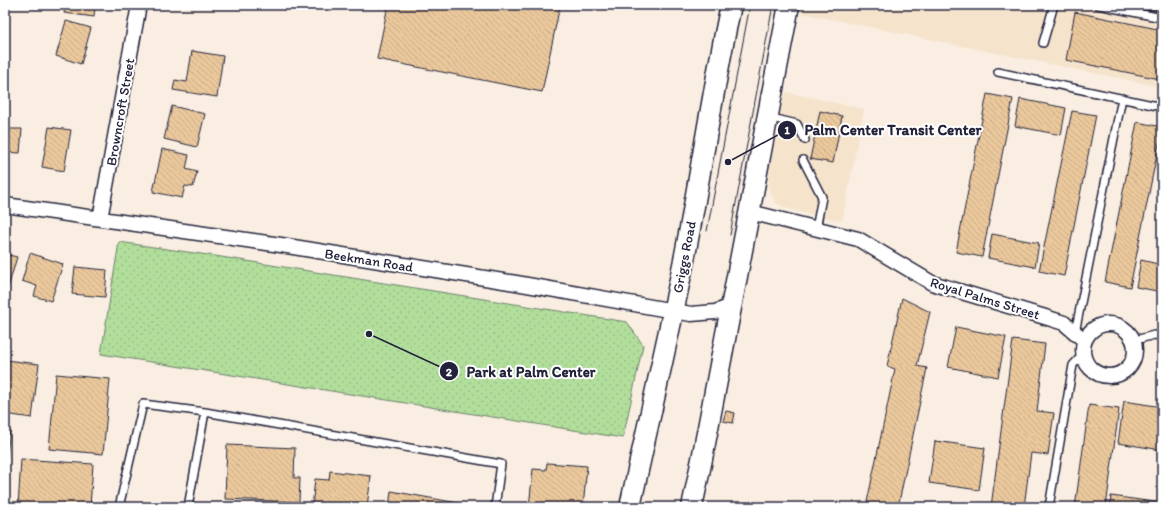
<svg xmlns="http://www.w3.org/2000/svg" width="1167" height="512" viewBox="0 0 1167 512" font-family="Itim,sans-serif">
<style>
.built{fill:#f5e3cc}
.park{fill:url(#park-dots);stroke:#6a806b}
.building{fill:url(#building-back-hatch);stroke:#22223b}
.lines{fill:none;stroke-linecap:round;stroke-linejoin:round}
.lane-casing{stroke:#22223b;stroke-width:10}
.street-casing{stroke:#22223b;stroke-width:17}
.secondary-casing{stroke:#22223b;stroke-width:23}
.lane{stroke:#fff;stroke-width:7}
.street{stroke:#fff;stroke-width:14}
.secondary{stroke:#fff;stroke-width:20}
.tram{stroke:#22223b;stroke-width:1}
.labels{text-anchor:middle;stroke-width:4;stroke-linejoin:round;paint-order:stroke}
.street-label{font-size:14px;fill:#22223b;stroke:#fff}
.leader{fill:none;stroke:#22223b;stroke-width:1.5}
.callout-dot{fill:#22223b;stroke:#fff;stroke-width:1.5}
.mark-label{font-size:12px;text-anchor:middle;font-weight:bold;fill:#fff}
.callout-label{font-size:15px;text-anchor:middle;font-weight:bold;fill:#22223b;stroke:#fff;stroke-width:4;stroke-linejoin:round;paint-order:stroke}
</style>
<defs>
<pattern id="park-dots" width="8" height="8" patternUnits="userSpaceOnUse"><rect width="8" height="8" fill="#b2de9b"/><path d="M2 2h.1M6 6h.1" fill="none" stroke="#99be86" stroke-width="1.8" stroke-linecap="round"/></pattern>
<pattern id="building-back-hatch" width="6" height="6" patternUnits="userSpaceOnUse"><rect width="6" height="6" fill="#ebc89c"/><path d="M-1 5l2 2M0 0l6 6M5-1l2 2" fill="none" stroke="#c9ac87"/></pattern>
</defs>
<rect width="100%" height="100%" fill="#f9eee1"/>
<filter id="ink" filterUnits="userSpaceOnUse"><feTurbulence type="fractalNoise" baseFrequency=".025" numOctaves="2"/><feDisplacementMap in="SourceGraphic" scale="8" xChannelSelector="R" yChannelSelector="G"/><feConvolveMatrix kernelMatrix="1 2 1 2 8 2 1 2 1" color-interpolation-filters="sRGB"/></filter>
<g filter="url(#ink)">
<!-- built -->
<path class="built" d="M802,5h360v82l-361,-74z
M785,92l79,17 -22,112 -54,-12 -12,-6 -8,-15 2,-23z"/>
<!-- park -->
<path class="park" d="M119,242l96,14 412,66 16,23 -20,93 -522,-84z"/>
<!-- building -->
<path class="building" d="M65,5h30l-1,12 -30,-4z
M388,5h172l-18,87 -165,-33z
M1126,5h36v7z
M1075,12l87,18v39l-2,10 -94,-19z
M66,21l25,7 -10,36 -25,-8z
M192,51l31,5 -6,41 -44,-7 2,-10 12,2z
M987,94l26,5 -31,158 -26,-5z
M1020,99l46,9 -5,27 -46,-9z
M172,106l33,8 -8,33 -33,-8z
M820,111l22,5 -9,47 -23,-4z
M1072,111l24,4 -32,161 -25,-5z
M1137,122l25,5v2l-32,158 -25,-5z
M49,127l22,3 -7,41 -22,-4z
M5,129h17l-2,24 -15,-1z
M162,149l27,6 -3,14 11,3 -4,15 -8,-1 -3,12 -29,-6z
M992,234l47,9 -4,24 -47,-9z
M30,253l33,11 -12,37 -17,-5 3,-10 -15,-5z
M5,254l12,3 -10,34 -2,-1z
M1141,260l21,5v27l-26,-5z
M75,267l32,3 -2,27 -33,-3z
M902,298l28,14 -13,54 10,2 -29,139h-32l29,-138 -8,-3z
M956,327l50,10 -8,40 -50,-10z
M1013,340l32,4 -8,67 17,2 -6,42 -17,-2 -7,54h-33z
M5,360l34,4 -7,54 -27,-4z
M56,374l54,5 -7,75 -54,-5z
M1124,401l38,6v43l-44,-7z
M1089,405l30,4 -13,98h-31z
M726,411l9,2 -2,10 -10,-2z
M5,430h5l-5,40z
M935,441l50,7 -6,42 -50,-7z
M227,445l68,3 -1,30h6l-1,24 -74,-3z
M21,459l72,5 -3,43h-72z
M547,463l40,3 -4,41h-54l4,-38 13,1z
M330,471l41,5 -4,31h-55l3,-28 14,1z
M391,491l67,12 -1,4h-68z
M1111,496l51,7 -1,4h-51z"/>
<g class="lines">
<defs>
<path id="lane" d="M1098,5l64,13
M1043,43l11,-38
M998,72l164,35
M768,117l29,7 8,16
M803,160l19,37 -6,32
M1075,333l47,-235
M1132,341l22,-6 8,1
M119,507l24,-103 62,8
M188,507l17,-95 296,52 -6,43
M1049,507l24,-142 10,-11"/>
<path id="street" d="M5,205l276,40 235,38 175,31 24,-2 17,-6
M750,212l108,27 74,44 113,34 19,6 20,17
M100,219l39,-214
M1083 350a26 26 0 1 1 52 0a26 26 0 1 1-52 0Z"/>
<path id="secondary" d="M630,507c18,-84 38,-167 55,-252 16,-83 28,-167 46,-250
M692,507l10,-48 87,-454"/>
</defs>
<!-- lane casing -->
<use href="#lane" class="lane-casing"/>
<!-- street casing -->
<use href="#street" class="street-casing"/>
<!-- secondary casing -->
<use href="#secondary" class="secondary-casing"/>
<!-- lane -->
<use href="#lane" class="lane"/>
<!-- street -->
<use href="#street" class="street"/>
<!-- secondary -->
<use href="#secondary" class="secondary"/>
<!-- tram -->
<path class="tram" d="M707,231l43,-226
M730,235l43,-230"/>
</g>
</g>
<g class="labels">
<!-- street labels -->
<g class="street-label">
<text transform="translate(120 112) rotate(-80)" y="5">Browncroft Street</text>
<text transform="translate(684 257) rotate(-79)" y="5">Griggs Road</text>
<text transform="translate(369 260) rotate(9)" y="5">Beekman Road</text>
<text transform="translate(985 298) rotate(17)" y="5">Royal Palms Street</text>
</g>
</g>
<!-- callouts -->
<path class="leader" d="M728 162L787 130M369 334L449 371"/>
<g class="callout-dot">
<circle cx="728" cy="162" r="4"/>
<circle cx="369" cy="334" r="4"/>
<circle cx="787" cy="130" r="10"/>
<circle cx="449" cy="371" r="10"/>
</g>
<g class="mark-label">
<text x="787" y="134">1</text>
<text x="449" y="376">2</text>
</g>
<g class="callout-label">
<text x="893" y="135">Palm Center Transit Center</text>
<text x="531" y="377">Park at Palm Center</text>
</g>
<!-- margin -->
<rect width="1167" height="512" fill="none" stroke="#fff" stroke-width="20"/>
<rect x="10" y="10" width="1147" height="492" fill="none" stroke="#22223b" stroke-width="1.5" filter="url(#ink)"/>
</svg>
